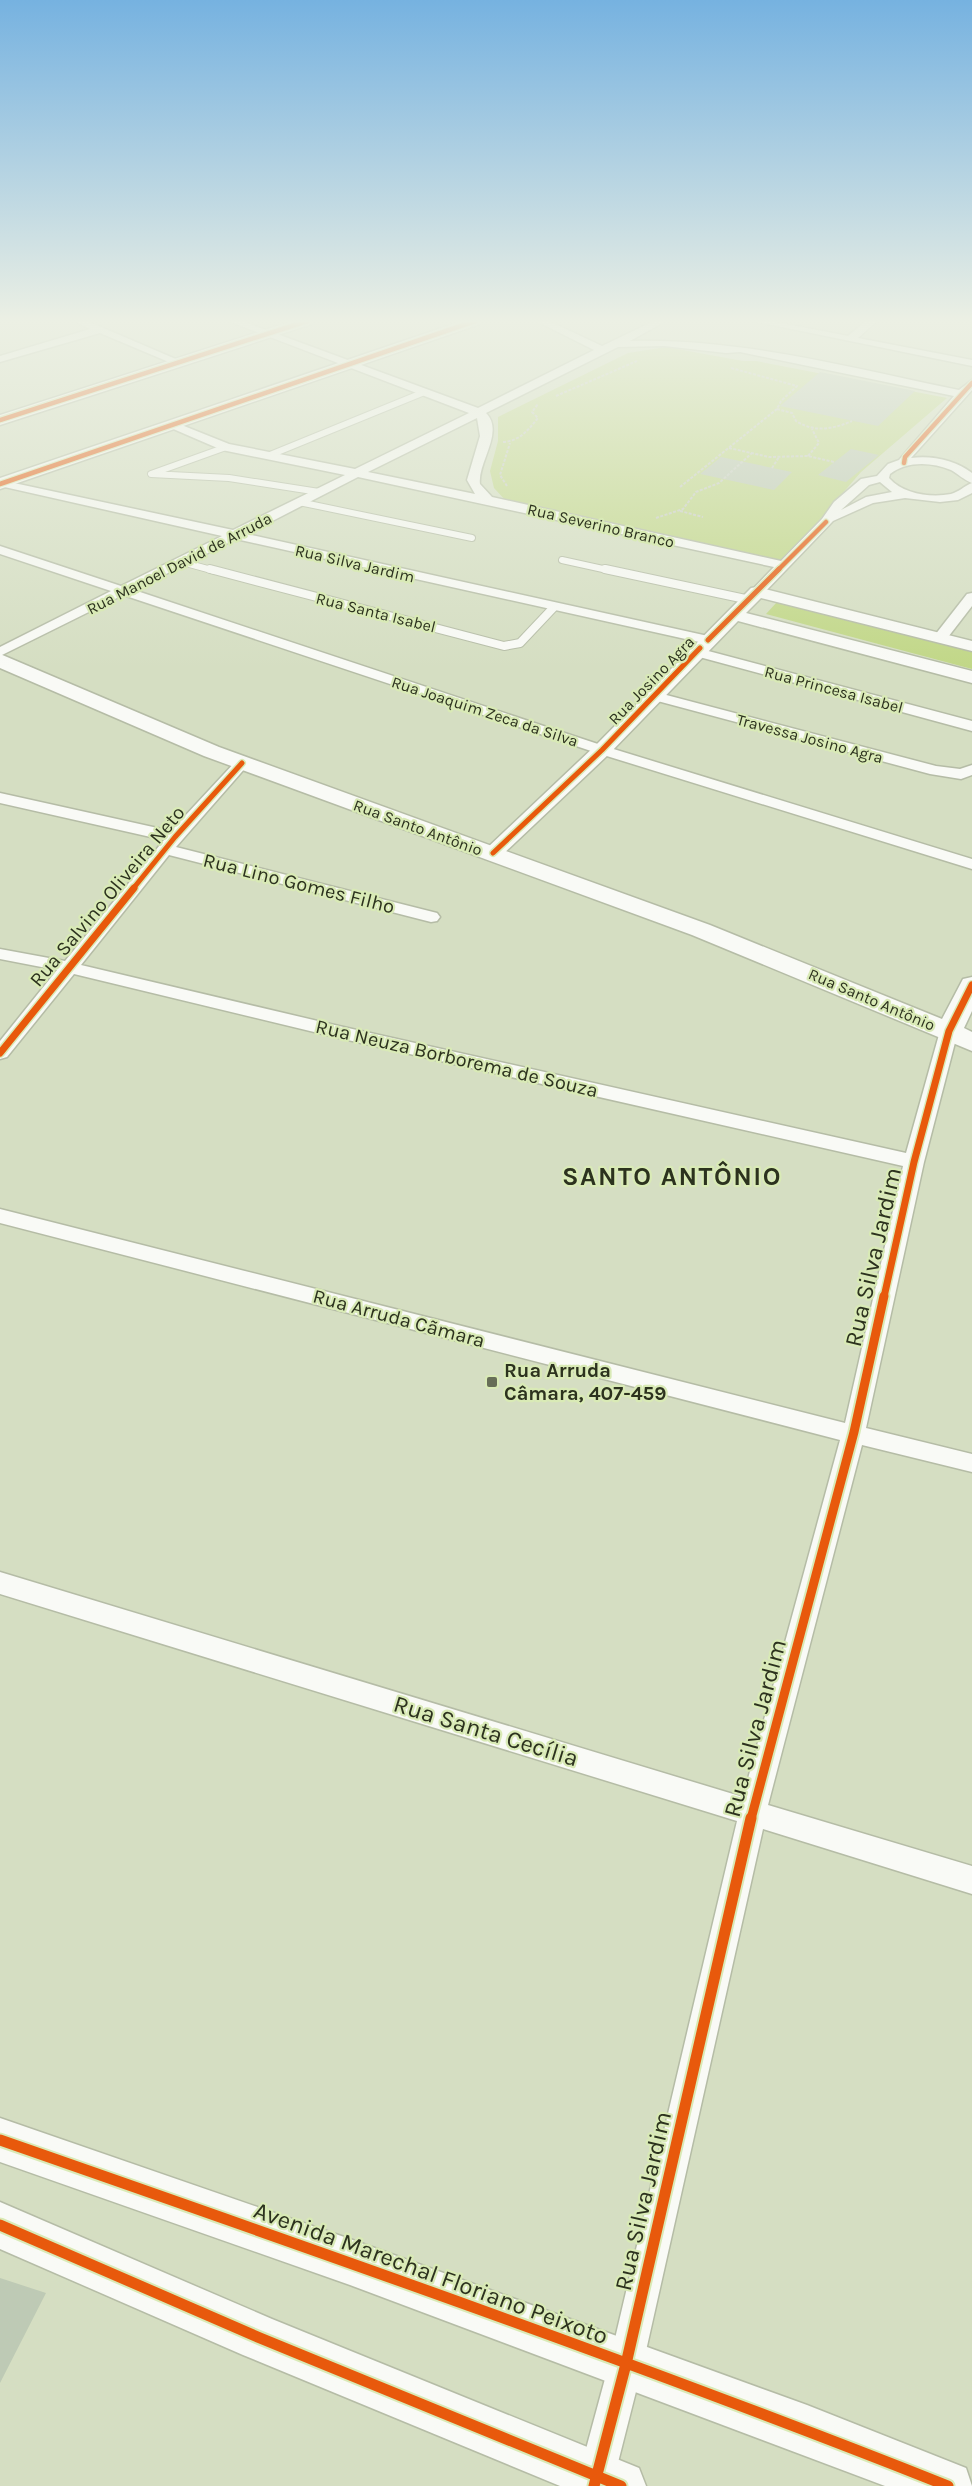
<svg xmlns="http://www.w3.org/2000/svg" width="972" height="2486" viewBox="0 0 972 2486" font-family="Karla,sans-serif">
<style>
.green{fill:#c1d787}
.building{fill:#becab5}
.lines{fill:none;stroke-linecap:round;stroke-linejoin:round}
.service-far1-casing{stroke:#b5bca6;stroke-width:8}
.service-casing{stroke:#b5bca6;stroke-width:10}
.minor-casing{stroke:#b5bca6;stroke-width:3}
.tertiary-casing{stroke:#b5bca6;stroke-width:3}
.secondary-casing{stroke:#b5bca6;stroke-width:3}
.path{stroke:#ccd0c7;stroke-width:2;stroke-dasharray:3 1.5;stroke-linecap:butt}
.service-far1{stroke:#f9faf6;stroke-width:6}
.service{stroke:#f9faf6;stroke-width:8}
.minor{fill:#f9faf6;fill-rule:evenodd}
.tertiary{fill:#f9faf6;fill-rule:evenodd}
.secondary{fill:#f9faf6;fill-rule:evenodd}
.cycleway-far4-casing{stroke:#d9eab6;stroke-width:7}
.cycleway-far3-casing{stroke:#d9eab6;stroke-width:8}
.cycleway-far2-casing{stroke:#d9eab6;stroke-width:10}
.cycleway-far1-casing{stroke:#d9eab6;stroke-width:13}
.cycleway-casing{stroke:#d9eab6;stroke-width:15}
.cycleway-far4{stroke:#e8590c;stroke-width:4.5}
.cycleway-far3{stroke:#e8590c;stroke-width:5}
.cycleway-far2{stroke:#e8590c;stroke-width:7}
.cycleway-far1{stroke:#e8590c;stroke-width:9}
.cycleway{stroke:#e8590c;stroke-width:11}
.poi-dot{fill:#676e57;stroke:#d9eab6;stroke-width:2}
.labels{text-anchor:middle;stroke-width:4.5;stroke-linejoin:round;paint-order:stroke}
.far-street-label{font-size:16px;fill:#2c321e;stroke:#d9eab6}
.street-label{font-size:20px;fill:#2c321e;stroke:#d9eab6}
.poi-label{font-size:20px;font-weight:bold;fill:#2c321e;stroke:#d9eab6;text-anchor:start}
.near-street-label{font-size:24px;fill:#2c321e;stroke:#d9eab6}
.district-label{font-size:26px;font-weight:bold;letter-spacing:1.5px;fill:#2c321e;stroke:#d9eab6}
</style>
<rect width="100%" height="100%" fill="#d5dec2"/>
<!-- green -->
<path class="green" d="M666,347l77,14h13l191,37 -86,74 -78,90 -276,-60 -13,-14 -4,-17 8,-30v-24l130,-64z
M777,602l195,50v17l-206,-55z"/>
<!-- building -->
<path class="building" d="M820,372l95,19 -37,35 -98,-20z
M851,449l28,6 -33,27 -28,-7z
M721,457l71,15 -18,18 -74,-16z
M0,2278l46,15 -46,90z"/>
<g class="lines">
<defs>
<path id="service-far1" d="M226,447l-75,27 78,4 90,14
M270,455l152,-62
M299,502l173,36
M562,560l50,11
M182,562l33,9"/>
<path id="service" d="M210,569l294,77 16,-3 34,-36
M605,569l145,31"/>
<path id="minor" d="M74,321h13l98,42 -9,2 -76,-32 -100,29v-6l90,-27z
M228,321h14l236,87 116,-58 -58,-29h13l53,25 52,-25h12l-36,20c111,-3 221,27 329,49l13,-10v10l-61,68c20,-3 45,2 61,15v10c-8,-3 -14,-9 -21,-13 -20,-8 -44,-9 -61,4l-1,4c14,16 42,20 62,16 8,-2 13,-8 21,-11v10l-14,7 -18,2 -35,-4 -32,5 -40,18 -71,74 -5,1 -7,-4 24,-25 -416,-90 -111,57 461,102 5,1v6l-5,1 -472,-105 -102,51 473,157 365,112v10l-375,-116 -474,-158 -123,61v-9l111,-56 -111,-37v-8l121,40 101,-50 -222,-50v-6l233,50 112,-55 -123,-25 -51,-22v-4h8l50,20 126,25 114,-56zM664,346l62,7 14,-1 214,44 -55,64 -11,4 -11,12 -16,3 -27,23 -12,17 -41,42 -289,-64 -12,-13c-3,-21 25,-52 6,-71l132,-66zM477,418l3,18 -13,44 8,14 -107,-22zM880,482l12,10 -26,5 -25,13 28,-25z
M752,321h19l77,15 18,-15h11l-19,17 114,22v6z
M972,593v13l-27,35h-10v-6l32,-41z
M697,648l275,73v10l-280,-76v-6z
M655,692l281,74 24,3 12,-4v10l-11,4 -31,-5 -280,-75 -2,-3z
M242,758l8,5 -3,3 -71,81 261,66 3,4 -3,4 -6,1 -262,-67 -88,110 258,61 567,127 34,-122 9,-6 9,6 -34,131 -58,266 106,26v18l-110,-27 -94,360 204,61v28l-209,-65 -120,535 -31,122h-36l33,-122 128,-543 -737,-227v-22l743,225 97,-357 -840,-217v-14l845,214 58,-257 -564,-128 -265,-64 -67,83 -7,2v-18l57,-71 -57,-11v-10l65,12 99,-121 -164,-37v-10l171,38 66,-71z"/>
<path id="tertiary" d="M757,587l215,54v10l-211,-53 -15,15 226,58v12l-234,-62 -129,133 -109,103h-14l-4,-4 4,-4 109,-103 156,-158z"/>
<path id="secondary" d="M293,321h21l-2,3 -312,101v-10z
M462,321h20l-2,3 -480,165v-11z
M0,654l219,93 491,178 232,94 21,-40 9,-2v34l-8,17 8,4v19l-280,-116 -488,-179 -204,-88z
M0,2118l350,121 457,166 159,63 6,18h-87l-535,-201 -350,-123z
M0,2202l272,117 367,149 7,18h-86l-317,-131 -243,-106z"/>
</defs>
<!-- service-far1 casing -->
<use href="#service-far1" class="service-far1-casing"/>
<!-- service casing -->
<use href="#service" class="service-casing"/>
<!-- minor casing -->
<use href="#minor" class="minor-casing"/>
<!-- tertiary casing -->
<use href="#tertiary" class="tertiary-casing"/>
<!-- secondary casing -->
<use href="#secondary" class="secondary-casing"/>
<!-- path -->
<path class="path" d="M556,396l81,-35
M777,409l15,4 4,8c19,12 37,8 56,0
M503,442c17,-1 25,-12 35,-24l-6,-6 6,-8
M729,448l40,9 39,-1 26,6
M808,456l11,-13 -7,-14
M772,468l7,-11
M507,486l-7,-11 10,-32
M680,487l97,-78 4,-8 16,-15 -66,-18
M680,511l23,6
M656,518l27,-9 13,-17 23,-9 33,-30"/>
<!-- service-far1 -->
<use href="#service-far1" class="service-far1"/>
<!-- service -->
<use href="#service" class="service"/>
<!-- minor -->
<use href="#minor" class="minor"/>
<!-- tertiary -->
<use href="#tertiary" class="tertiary"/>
<!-- secondary -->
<use href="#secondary" class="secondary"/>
<defs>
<path id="cycleway-far4" d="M0,420l307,-99
M904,463l1,-6 67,-74
M0,484l475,-163
M777,571l49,-49"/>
<path id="cycleway-far3" d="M708,640l71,-71
M493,853l109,-103 98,-102
M132,890l43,-53 67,-74"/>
<path id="cycleway-far2" d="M0,1053l134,-165
M884,1297l30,-135 35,-131 23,-46"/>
<path id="cycleway-far1" d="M751,1819l103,-387 30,-136"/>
<path id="cycleway" d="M0,2140c318,111 635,222 948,346
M0,2225l260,113 361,148
M594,2486l32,-122 125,-546"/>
</defs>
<!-- cycleway-far4 casing -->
<use href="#cycleway-far4" class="cycleway-far4-casing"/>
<!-- cycleway-far3 casing -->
<use href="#cycleway-far3" class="cycleway-far3-casing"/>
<!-- cycleway-far2 casing -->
<use href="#cycleway-far2" class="cycleway-far2-casing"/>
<!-- cycleway-far1 casing -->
<use href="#cycleway-far1" class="cycleway-far1-casing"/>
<!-- cycleway casing -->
<use href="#cycleway" class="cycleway-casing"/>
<!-- cycleway-far4 -->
<use href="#cycleway-far4" class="cycleway-far4"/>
<!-- cycleway-far3 -->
<use href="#cycleway-far3" class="cycleway-far3"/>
<!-- cycleway-far2 -->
<use href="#cycleway-far2" class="cycleway-far2"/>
<!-- cycleway-far1 -->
<use href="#cycleway-far1" class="cycleway-far1"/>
<!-- cycleway -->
<use href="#cycleway" class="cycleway"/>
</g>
<!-- sky -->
<linearGradient id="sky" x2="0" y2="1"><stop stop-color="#76b2e0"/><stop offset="0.48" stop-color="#ecf0e4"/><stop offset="1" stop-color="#ecf0e4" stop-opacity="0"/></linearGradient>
<rect width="972" height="669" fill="url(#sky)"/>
<!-- markers -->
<rect class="poi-dot" x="486" y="1376" width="12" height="12" rx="3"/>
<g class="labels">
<!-- far-street labels -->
<g class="far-street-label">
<text transform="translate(601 525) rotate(13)" y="6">Rua Severino Branco</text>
<text transform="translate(179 563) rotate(-27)" y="6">Rua Manoel David de Arruda</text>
<text transform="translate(355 563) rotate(13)" y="6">Rua Silva Jardim</text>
<text transform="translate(376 612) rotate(14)" y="6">Rua Santa Isabel</text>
<text transform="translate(651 680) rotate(-46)" y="6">Rua Josino Agra</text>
<text transform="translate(834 689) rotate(15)" y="6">Rua Princesa Isabel</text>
<text transform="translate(485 711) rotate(18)" y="6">Rua Joaquim Zeca da Silva</text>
<text transform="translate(810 738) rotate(15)" y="6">Travessa Josino Agra</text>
<text transform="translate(418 827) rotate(20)" y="6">Rua Santo Antônio</text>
<text transform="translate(872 999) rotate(23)" y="6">Rua Santo Antônio</text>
</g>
<!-- street labels -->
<g class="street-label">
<text transform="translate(299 883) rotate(14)" y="7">Rua Lino Gomes Filho</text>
<text transform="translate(107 896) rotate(-50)" y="7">Rua Salvino Oliveira Neto</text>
<text transform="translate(457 1058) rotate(13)" y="7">Rua Neuza Borborema de Souza</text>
<text transform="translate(399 1318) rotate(15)" y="7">Rua Arruda Cãmara</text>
</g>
<!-- poi labels -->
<g class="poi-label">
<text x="504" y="1377">Rua Arruda<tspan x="504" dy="23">Câmara, 407-459</tspan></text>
</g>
<!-- near-street labels -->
<g class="near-street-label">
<text transform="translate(873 1257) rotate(-77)" y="8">Rua Silva Jardim</text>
<text transform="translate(755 1728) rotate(-75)" y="8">Rua Silva Jardim</text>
<text transform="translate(486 1731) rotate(17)" y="8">Rua Santa Cecília</text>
<text transform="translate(643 2201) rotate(-77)" y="8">Rua Silva Jardim</text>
<text transform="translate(431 2273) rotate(20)" y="8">Avenida Marechal Floriano Peixoto</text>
</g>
<!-- district labels -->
<g class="district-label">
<text x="672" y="1185">SANTO ANTÔNIO</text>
</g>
</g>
</svg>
